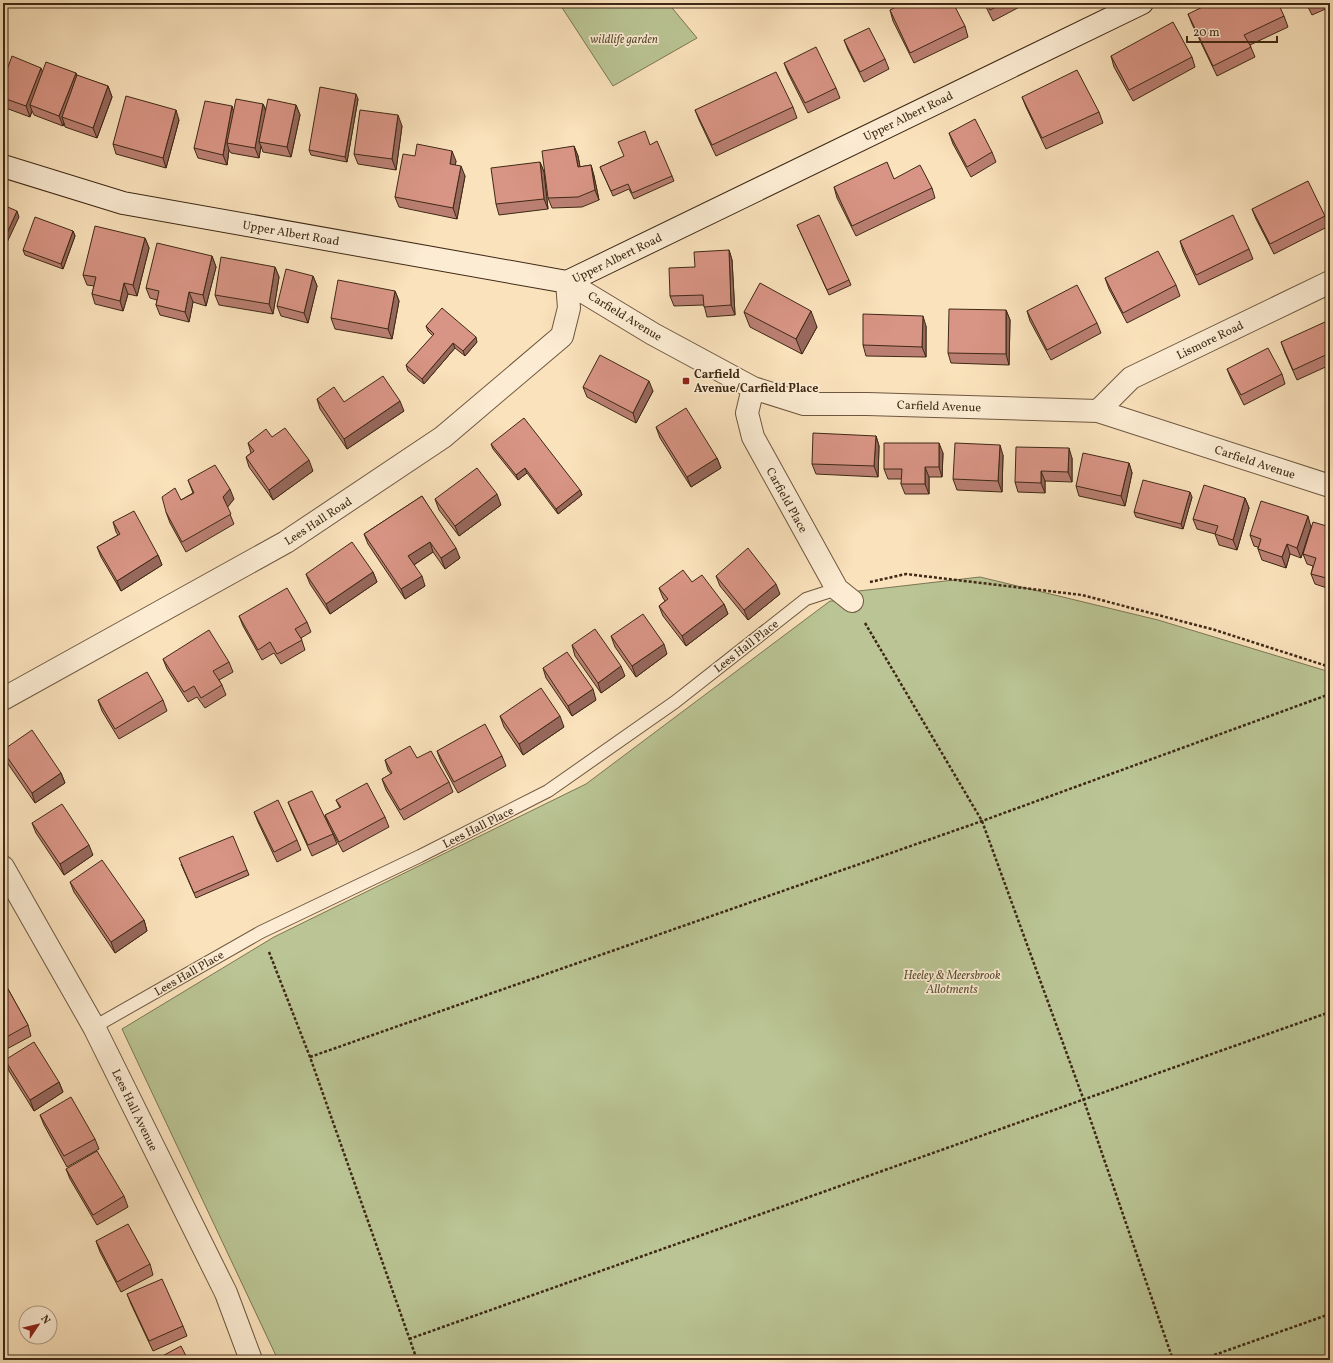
<svg xmlns="http://www.w3.org/2000/svg" width="1333" height="1363" viewBox="0 0 1333 1363" font-family="Vollkorn,serif">
<style>
.green{fill:#bac494;stroke:#7c7654}
.lines{fill:none;stroke-linecap:round;stroke-linejoin:round}
.lane-casing{stroke:#6e573f;stroke-width:14}
.street-casing{stroke:#6e573f;stroke-width:24}
.secondary-casing{stroke:#3f2915;stroke-width:24}
.path{stroke:#3f2915;stroke-width:2.5;stroke-dasharray:3 2;stroke-linecap:butt}
.lane{stroke:#fcecd3;stroke-width:12}
.street{stroke:#fcecd3;stroke-width:22}
.secondary{stroke:#fcecd3;stroke-width:22}
.wall{fill:#ba7f72;stroke:#3f2915}
.shaded-wall{fill:#97685c;stroke:#3f2915}
.building{fill:#d89484;stroke:#3f2915}
.poi-dot{fill:#8f2418;stroke:#fcecd3;stroke-width:1.5}
.labels{text-anchor:middle;stroke-width:3.5;stroke-linejoin:round;paint-order:stroke}
.park-label{font-size:12px;font-style:italic;fill:#5e5035;stroke:#fcecd3}
.street-label{font-size:12px;fill:#3f2915;stroke:#fcecd3}
.poi-label{font-size:12px;font-weight:bold;fill:#3f2915;stroke:#fcecd3;text-anchor:start}
</style>
<rect width="100%" height="100%" fill="#fae2bc"/>
<filter id="stains"><feTurbulence type="fractalNoise" baseFrequency=".005" numOctaves="4"/><feColorMatrix values="0 0 0 0 .2 0 0 0 0 .09 0 0 0 0 .02 0 0 0 .5 -.17"/></filter>
<radialGradient id="worn" r=".72"><stop offset=".6" stop-color="#630" stop-opacity="0"/><stop offset="1" stop-color="#630" stop-opacity=".3"/></radialGradient>
<!-- green -->
<path class="green" d="M559,3h109l29,35 -84,48z
M980,577l178,43 172,52v688h-1052l-156,-331 152,-92 312,-153 244,-183h22l-2,-9z"/>
<g class="lines">
<defs>
<path id="lane" d="M94,1027l167,-95 159,-76 128,-65 127,-89 131,-103 31,-10"/>
<path id="street" d="M567,282l86,52 100,54 51,16h63l231,7 232,75
M753,388l-6,25 6,24 84,152 15,12
M1098,411l33,-33 199,-96
M3,699l283,-157 157,-105 119,-101 7,-28 -2,-26
M3,867l91,160 132,266 25,67"/>
<path id="secondary" d="M3,166l120,37 444,79 575,-279"/>
</defs>
<!-- lane casing -->
<use href="#lane" class="lane-casing"/>
<!-- street casing -->
<use href="#street" class="street-casing"/>
<!-- secondary casing -->
<use href="#secondary" class="secondary-casing"/>
<!-- path -->
<path class="path" d="M870,582l36,-8 176,21 133,35 115,37
M865,623l117,198 101,277 90,262
M269,952l41,105 107,303
M310,1057l672,-236 348,-127
M409,1339l921,-327
M1200,1360l130,-46"/>
<!-- lane -->
<use href="#lane" class="lane"/>
<!-- street -->
<use href="#street" class="street"/>
<!-- secondary -->
<use href="#secondary" class="secondary"/>
</g>
<!-- wall -->
<path class="wall" d="M984,3h43l-34,18z
M1306,3h24v4l-18,8z
M890,10l75,16 3,11 -54,26 -21,-42z
M1188,14l96,2 4,11 -38,18 5,12 -38,19 -25,-52z
M844,40l41,19 4,10 -25,13 -16,-32z
M1111,56l81,1 3,10 -62,34 -19,-34z
M784,63l52,25 4,10 -32,15 -20,-40z
M42,72l34,1 1,3 31,10 4,11 -15,41 -32,-11 -1,-4 -1,3 -29,-11 -2,-4 -2,6 -27,-10v-26z
M1022,97l77,15 4,11 -57,26 -20,-42z
M358,99l-11,63 -36,-7 -2,-5z
M263,104l3,6 30,-5 4,10 -9,42 -28,-5 -2,-6 -2,12 -28,-5 -2,-3 -2,15 -29,-7 -4,-10 38,-42 1,5z
M793,107l4,11 -81,38 -17,-36 -4,-10z
M179,120l-13,48 -50,-14 -3,-10z
M402,126l-6,44 -38,-6 -4,-10z
M949,133l43,19 4,10 -25,15 -18,-33z
M650,145l22,31 2,5 -40,18 -5,-10 -16,7 -13,-29z
M574,146l4,10 2,11 11,-2 3,11 5,24 -17,7 -30,1 -4,-10z
M415,156l41,5 -1,4 10,11 -8,43 -58,-12 -4,-10z
M540,162l4,10 4,37 -49,6 -3,-11z
M894,179l38,9 3,10 -79,38 -19,-38 -3,-11z
M1252,209l73,7 4,10 -55,28 -18,-35z
M797,225l52,55 2,5 -22,10z
M73,231l2,5 -12,33 -38,-14 -2,-5z
M145,238l4,10 -12,48 -9,-2 -5,17 -28,-7 -3,-10 2,-8 -7,-1 -4,-10z
M1180,241l69,8 4,10 -54,26 -16,-34z
M729,250l3,10 3,55 -28,2 -3,-12 -30,1 -4,-10 25,-29z
M212,256l4,11 -10,39 -13,-4 -4,20 -29,-7 -4,-10 1,-5 -7,-2 -4,-10z
M275,267l4,10 -6,37 -54,-9 -4,-10z
M313,276l4,10 -9,37 -27,-7 -4,-10z
M1105,278l71,7 4,11 -53,27 -18,-34z
M395,291l4,10 -7,38 -57,-10 -4,-11z
M1006,310l4,10 -1,45 -58,-2 -3,-10z
M1027,311l70,12 4,10 -50,27 -21,-39z
M744,312l73,15 -15,27 -52,-27z
M426,326l51,16 -12,14 -10,-8 -31,36 -16,-13 -2,-6 27,-29 -5,-5z
M926,326v31l-60,-1 -3,-11z
M1330,332v33l-33,15 -12,-27 -4,-11z
M1227,369l55,5 3,10 -41,21 -13,-26z
M583,387l70,4 -17,32 -49,-26z
M317,399l27,3 60,9 -57,38 -27,-40z
M656,427l61,31 4,10 -30,19 -31,-49z
M876,436l3,10 -1,31 -62,-3 -4,-10z
M272,437l41,34 -40,29 -24,-33 -3,-10 5,-4 -3,-10z
M491,444l89,46 2,5 -24,19 -31,-41 -9,7 -25,-31z
M943,453l-1,24h-13v17h-24l-4,-10 1,-5h-14l-4,-10z
M1003,455l-1,37 -45,-2 -4,-11z
M1072,458v24l-27,-1v12l-27,-1 -3,-10z
M1129,463l3,10 -7,33 -46,-10 -3,-10z
M188,480l46,19 -7,8 7,17 -48,28 -16,-29 -4,-11 15,-12 12,-7z
M422,496l38,62 -15,11 -12,-17 -19,13 11,21 -20,13 -37,-55 -4,-10z
M1192,497l-9,32 -47,-12 -2,-5z
M1245,498l4,10 -12,42 -18,-5 -4,-11 -18,-5 -4,-10z
M435,499l66,6 -42,31 -20,-26z
M113,522l45,33 4,10 -41,26 -20,-34 -4,-10 21,-12 -2,-3z
M1311,526l19,1v62l-15,-5 -4,-10 2,-8 -6,-2 -4,-10 4,-15 -6,19 -11,-4 -4,14 -24,-8 -4,-11v-2l-4,-1 -4,-11z
M373,572l4,10 -47,32 -20,-30 -4,-10z
M716,576l64,18 -32,26 -28,-34z
M692,582l32,22 4,10 -42,32 -23,-30 -4,-10 6,-5 -2,-3 -4,-10z
M239,616l68,6 4,10 -10,6 4,12 -24,14 -7,-11 -12,7 -19,-34z
M611,636l56,18 -31,23 -21,-30z
M572,645l53,31 -24,17 -26,-37z
M163,659l66,3 4,10 -14,8 3,5 4,10 -21,13 -8,-11 -9,5 -21,-33z
M543,668l53,32 -24,16 -26,-38z
M98,700h65l4,11 -48,28 -17,-28z
M500,716l64,11 -41,28 -19,-28z
M3,750l58,23 4,10 -30,20 -29,-42 -3,-9z
M437,751l65,5 4,10 -48,27 -17,-31z
M417,758l32,24 4,10 -49,28 -18,-30 -4,-11 9,-5 -3,-4 -3,-10z
M336,800l49,17 4,10 -46,25 -14,-26 -4,-11 15,-7z
M288,802l45,32 4,10 -25,12 -20,-44z
M254,812l43,28 4,10 -24,12 -19,-40z
M32,823l61,32 -29,20 -28,-42z
M181,864l66,6 2,5 -53,23z
M70,882l74,38 3,11 -32,22 -41,-61z
M3,980l25,45 3,11 -28,15z
M5,1060l54,22 4,10 -29,19 -25,-40z
M40,1115l55,24 4,10 -32,18 -23,-42z
M66,1169l58,27 4,11 -31,18 -27,-46z
M96,1241l54,23 3,11 -32,17 -21,-40z
M127,1294l56,32 4,10 -34,15 -22,-47z"/>
<!-- shaded-wall -->
<path class="shaded-wall" d="M41,68l4,10 -15,27 2,6 -2,6 -4,-11z
M76,73l4,10 -18,34 2,6 -1,3 -4,-10z
M108,86l4,11 -15,41 -4,-10z
M356,94l2,5 -11,63 -2,-5z
M263,104l4,10 -8,28 2,4 -2,12 -4,-10z
M296,105l4,10 -9,42 -4,-10z
M232,106l3,11 -8,26 2,7 -2,15 -4,-10z
M176,110l3,10 -13,48 -3,-10z
M398,115l4,11 -6,44 -4,-11z
M574,146l4,10 4,22 -4,-11z
M452,151l4,10 -2,13 -4,-10z
M540,162l4,10 4,37 -4,-10z
M591,165l3,11 5,24 -4,-10z
M461,166l4,10 -8,43 -4,-11z
M17,211l2,6 -16,34v-9z
M73,231l2,5 -12,33 -2,-5z
M145,238l4,10 -12,48 -4,-11z
M729,250l3,10 3,55 -4,-10z
M212,256l4,11 -10,39 -3,-11z
M275,267l4,10 -6,37 -4,-10z
M313,276l4,10 -9,37 -4,-10z
M124,283l4,11 -5,17 -3,-10z
M395,291l4,10 -7,38 -4,-10z
M189,292l4,10 -4,20 -4,-10z
M1006,310l4,10 -1,45 -3,-11z
M811,311l6,16 -15,27 -6,-15z
M923,316l3,10v31l-4,-10z
M476,337l1,5 -12,14 -2,-5z
M453,343l2,5 -31,36 -2,-5z
M649,381l4,10 -17,32 -3,-10z
M400,401l4,10 -57,38 -3,-10z
M876,436l3,10 -1,31 -4,-11z
M939,443l4,10 -1,24 -3,-10z
M1000,445l3,10 -1,37 -4,-11z
M1069,448l3,10v24l-4,-10z
M717,458l4,10 -30,19 -4,-10z
M309,460l4,11 -40,29 -4,-10z
M1129,463l3,10 -7,33 -4,-10z
M925,467l4,10v17l-4,-10z
M525,468l2,5 -9,7 -2,-5z
M1041,471l4,10v12l-4,-10z
M230,489l4,10 -7,9 -4,-11z
M580,490l2,5 -24,19 -2,-5z
M1190,492l2,5 -9,32 -2,-5z
M497,494l4,11 -42,31 -4,-10z
M1245,498l4,10 -12,42 -4,-10z
M1308,516l3,11 -10,31 -4,-10z
M430,542l3,10 -21,14 -4,-10z
M1287,544l3,10 -4,14 -4,-11z
M456,548l4,10 -15,11 -4,-11z
M158,555l4,10 -41,26 -4,-10z
M373,572l4,10 -47,32 -4,-10z
M422,576l3,10 -20,13 -4,-10z
M776,584l4,10 -32,26 -4,-10z
M724,604l4,10 -42,32 -4,-10z
M664,644l3,10 -31,23 -4,-11z
M621,666l4,10 -24,17 -3,-10z
M593,689l3,11 -24,16 -4,-10z
M560,716l4,11 -41,28 -4,-11z
M61,773l4,10 -30,20 -3,-10z
M89,845l4,10 -29,20 -4,-11z
M144,920l3,11 -32,22 -4,-11z
M59,1082l4,10 -29,19 -4,-11z"/>
<!-- building -->
<path class="building" d="M904,3h49l12,23 -55,27 -20,-43z
M986,3h18l-14,7z
M1211,3h67l6,13 -40,19 7,12 -38,19 -25,-52z
M1307,3h5l-4,2z
M1173,22l19,35 -63,33 -18,-34z
M869,28l16,31 -25,13 -16,-32z
M816,47l20,41 -31,15 -21,-40z
M12,56l29,12 -15,38 -23,-8v-17z
M46,62l30,11 -17,43 -29,-11z
M1077,70l22,42 -57,26 -20,-41z
M776,72l17,35 -81,38 -17,-35z
M77,75l31,11 -15,42 -31,-11z
M320,87l36,7 -11,63 -36,-7z
M126,96l50,14 -13,48 -50,-14z
M236,99l27,5 -8,44 -28,-5z
M268,99l28,6 -9,42 -28,-5z
M205,101l27,5 -9,49 -29,-7z
M360,110l38,5 -6,44 -38,-5z
M975,119l17,33 -25,15 -18,-34z
M645,131l5,14 7,-4 15,35 -40,17 -4,-9 -17,7 -11,-24 24,-11 -6,-14z
M417,144l35,7 -2,13 11,2 -8,42 -58,-11 8,-43 12,2z
M574,146l4,21 13,-2 4,25 -17,7 -30,1 -6,-47z
M540,162l4,37 -48,5 -5,-36z
M887,162l7,17 26,-14 12,23 -80,38 -18,-39z
M1308,181l17,35 -55,28 -18,-35z
M3,205l14,6 -14,31z
M819,215l30,65 -22,10 -30,-65z
M1233,215l16,34 -53,26 -16,-34z
M35,217l38,14 -12,33 -38,-14z
M95,226l50,12 -12,47 -9,-2 -4,18 -28,-7 4,-17 -13,-2z
M157,243l55,13 -9,39 -14,-3 -4,20 -29,-7 3,-14 -13,-3z
M729,250l2,55 -27,2 -1,-12 -33,1 -1,-28 26,-1 -1,-15z
M1158,251l18,34 -53,28 -18,-35z
M221,257l54,10 -6,37 -54,-9z
M286,269l27,7 -9,37 -27,-7z
M338,280l57,11 -7,38 -57,-11z
M760,283l51,28 -15,28 -52,-27z
M1077,285l20,38 -50,27 -20,-39z
M442,308l34,29 -13,14 -10,-8 -31,36 -16,-14 28,-31 -8,-8z
M949,309l57,1v44l-58,-1z
M863,314l60,2 -1,31 -59,-2z
M1325,322l5,10v21l-37,17 -12,-28z
M1268,348l14,26 -41,21 -14,-26z
M600,355l49,26 -16,32 -50,-26z
M383,376l17,25 -56,38 -27,-40 17,-12 10,15z
M686,408l31,50 -30,19 -31,-50z
M524,418l56,72 -24,19 -31,-41 -9,7 -25,-31z
M285,428l24,32 -40,30 -23,-33 8,-6 -6,-8 18,-14 6,8z
M813,433l63,3 -2,30 -62,-2z
M884,443h55v24h-14v17h-24l1,-15h-18z
M955,443l45,2 -2,36 -45,-2z
M1016,447l53,1 -1,24 -27,-1v12l-26,-1z
M1083,453l46,10 -8,33 -45,-10z
M215,465l15,24 -7,8 8,17 -49,28 -16,-30 -4,-15 13,-9 6,12 13,-7 -6,-13z
M477,468l20,26 -42,32 -20,-27z
M1143,480l47,12 -9,32 -47,-12z
M1204,485l41,13 -12,42 -18,-6 3,-8 -25,-7z
M422,496l34,52 -15,10 -11,-16 -22,14 14,20 -21,13 -37,-55z
M1261,501l47,15 -11,32 -10,-4 -5,13 -24,-8 3,-10 -11,-4z
M134,511l24,44 -41,26 -20,-34 23,-13 -7,-12z
M1313,522l17,5v52l-19,-5 5,-16 -13,-4z
M352,542l21,30 -47,32 -20,-30z
M748,548l28,36 -32,26 -28,-34z
M683,570l9,12 10,-7 22,29 -42,32 -23,-30 9,-7 -9,-11z
M287,588l20,34 -12,7 7,11 -25,14 -7,-12 -12,8 -19,-34z
M643,614l21,30 -32,22 -21,-30z
M595,629l26,37 -23,17 -26,-38z
M209,630l20,32 -16,9 9,14 -21,13 -7,-12 -10,6 -21,-33z
M567,652l26,37 -25,17 -25,-38z
M147,672l16,28 -48,29 -17,-29z
M541,688l19,28 -41,28 -19,-28z
M485,724l17,32 -48,26 -17,-31z
M32,730l29,43 -29,20 -29,-42v-1z
M410,746l7,12 14,-7 18,31 -49,28 -18,-31 10,-6 -7,-13z
M367,783l18,34 -46,25 -14,-27 16,-8 -5,-7z
M312,791l21,43 -25,11 -20,-43z
M278,800l19,40 -23,12 -20,-40z
M62,804l27,41 -29,19 -28,-41z
M233,836l14,34 -53,23 -15,-35z
M102,860l42,60 -33,22 -41,-60z
M3,980l25,45 -25,14z
M34,1042l25,40 -29,18 -25,-40z
M71,1097l24,42 -31,17 -24,-41z
M97,1151l27,45 -31,19 -27,-46z
M128,1224l22,40 -33,18 -21,-41z
M162,1279l21,47 -34,15 -22,-47z
M181,1346l7,14h-33z"/>
<!-- markers -->
<rect class="poi-dot" x="682" y="377" width="8" height="8" rx="2"/>
<g class="labels">
<!-- park labels -->
<g class="park-label">
<text x="624" y="43">wildlife garden</text>
<text x="952" y="979">Heeley &amp; Meersbrook<tspan x="952" dy="14">Allotments</tspan></text>
</g>
<!-- street labels -->
<g class="street-label">
<text transform="translate(908 116) rotate(-26)" y="4">Upper Albert Road</text>
<text transform="translate(291 233) rotate(10)" y="4">Upper Albert Road</text>
<text transform="translate(617 258) rotate(-26)" y="4">Upper Albert Road</text>
<text transform="translate(625 316) rotate(31)" y="4">Carfield Avenue</text>
<text transform="translate(1210 340) rotate(-26)" y="4">Lismore Road</text>
<text transform="translate(939 406) rotate(2)" y="4">Carfield Avenue</text>
<text transform="translate(1255 462) rotate(18)" y="4">Carfield Avenue</text>
<text transform="translate(787 500) rotate(61)" y="4">Carfield Place</text>
<text transform="translate(318 521) rotate(-33)" y="4">Lees Hall Road</text>
<text transform="translate(746 646) rotate(-38)" y="4">Lees Hall Place</text>
<text transform="translate(478 827) rotate(-27)" y="4">Lees Hall Place</text>
<text transform="translate(189 973) rotate(-30)" y="4">Lees Hall Place</text>
<text transform="translate(135 1110) rotate(64)" y="4">Lees Hall Avenue</text>
</g>
<!-- poi labels -->
<g class="poi-label">
<text x="694" y="378">Carfield<tspan x="694" dy="14">Avenue/Carfield Place</tspan></text>
</g>
</g>
<!-- margin -->
<rect width="1333" height="1363" fill="none" stroke="#fae2bc" stroke-width="16"/>
<rect x="4" y="4" width="1325" height="1355" fill="none" stroke="#3f2915" stroke-width="2"/>
<rect x="8" y="8" width="1317" height="1347" fill="none" stroke="#3f2915"/>
<!-- north arrow -->
<g transform="translate(38 1325) rotate(55)"><circle r="19" fill="#fcecd3" stroke="#b09e87"/>
<path d="M0-3L7 15L0 10L-7 15Z" fill="#8f2418"/>
<text y="-6" font-size="11" font-weight="bold" text-anchor="middle" fill="#3f2915">N</text>
</g>
<!-- scale -->
<path d="M1187 36v6h90v-6" fill="none" stroke="#3f2915" stroke-width="2"/>
<text x="1193" y="36" font-size="12" fill="#3f2915" stroke="#fcecd3" stroke-width="3" paint-order="stroke">20 m</text>
<rect width="100%" height="100%" filter="url(#stains)"/>
<rect width="100%" height="100%" fill="url(#worn)"/>
</svg>
